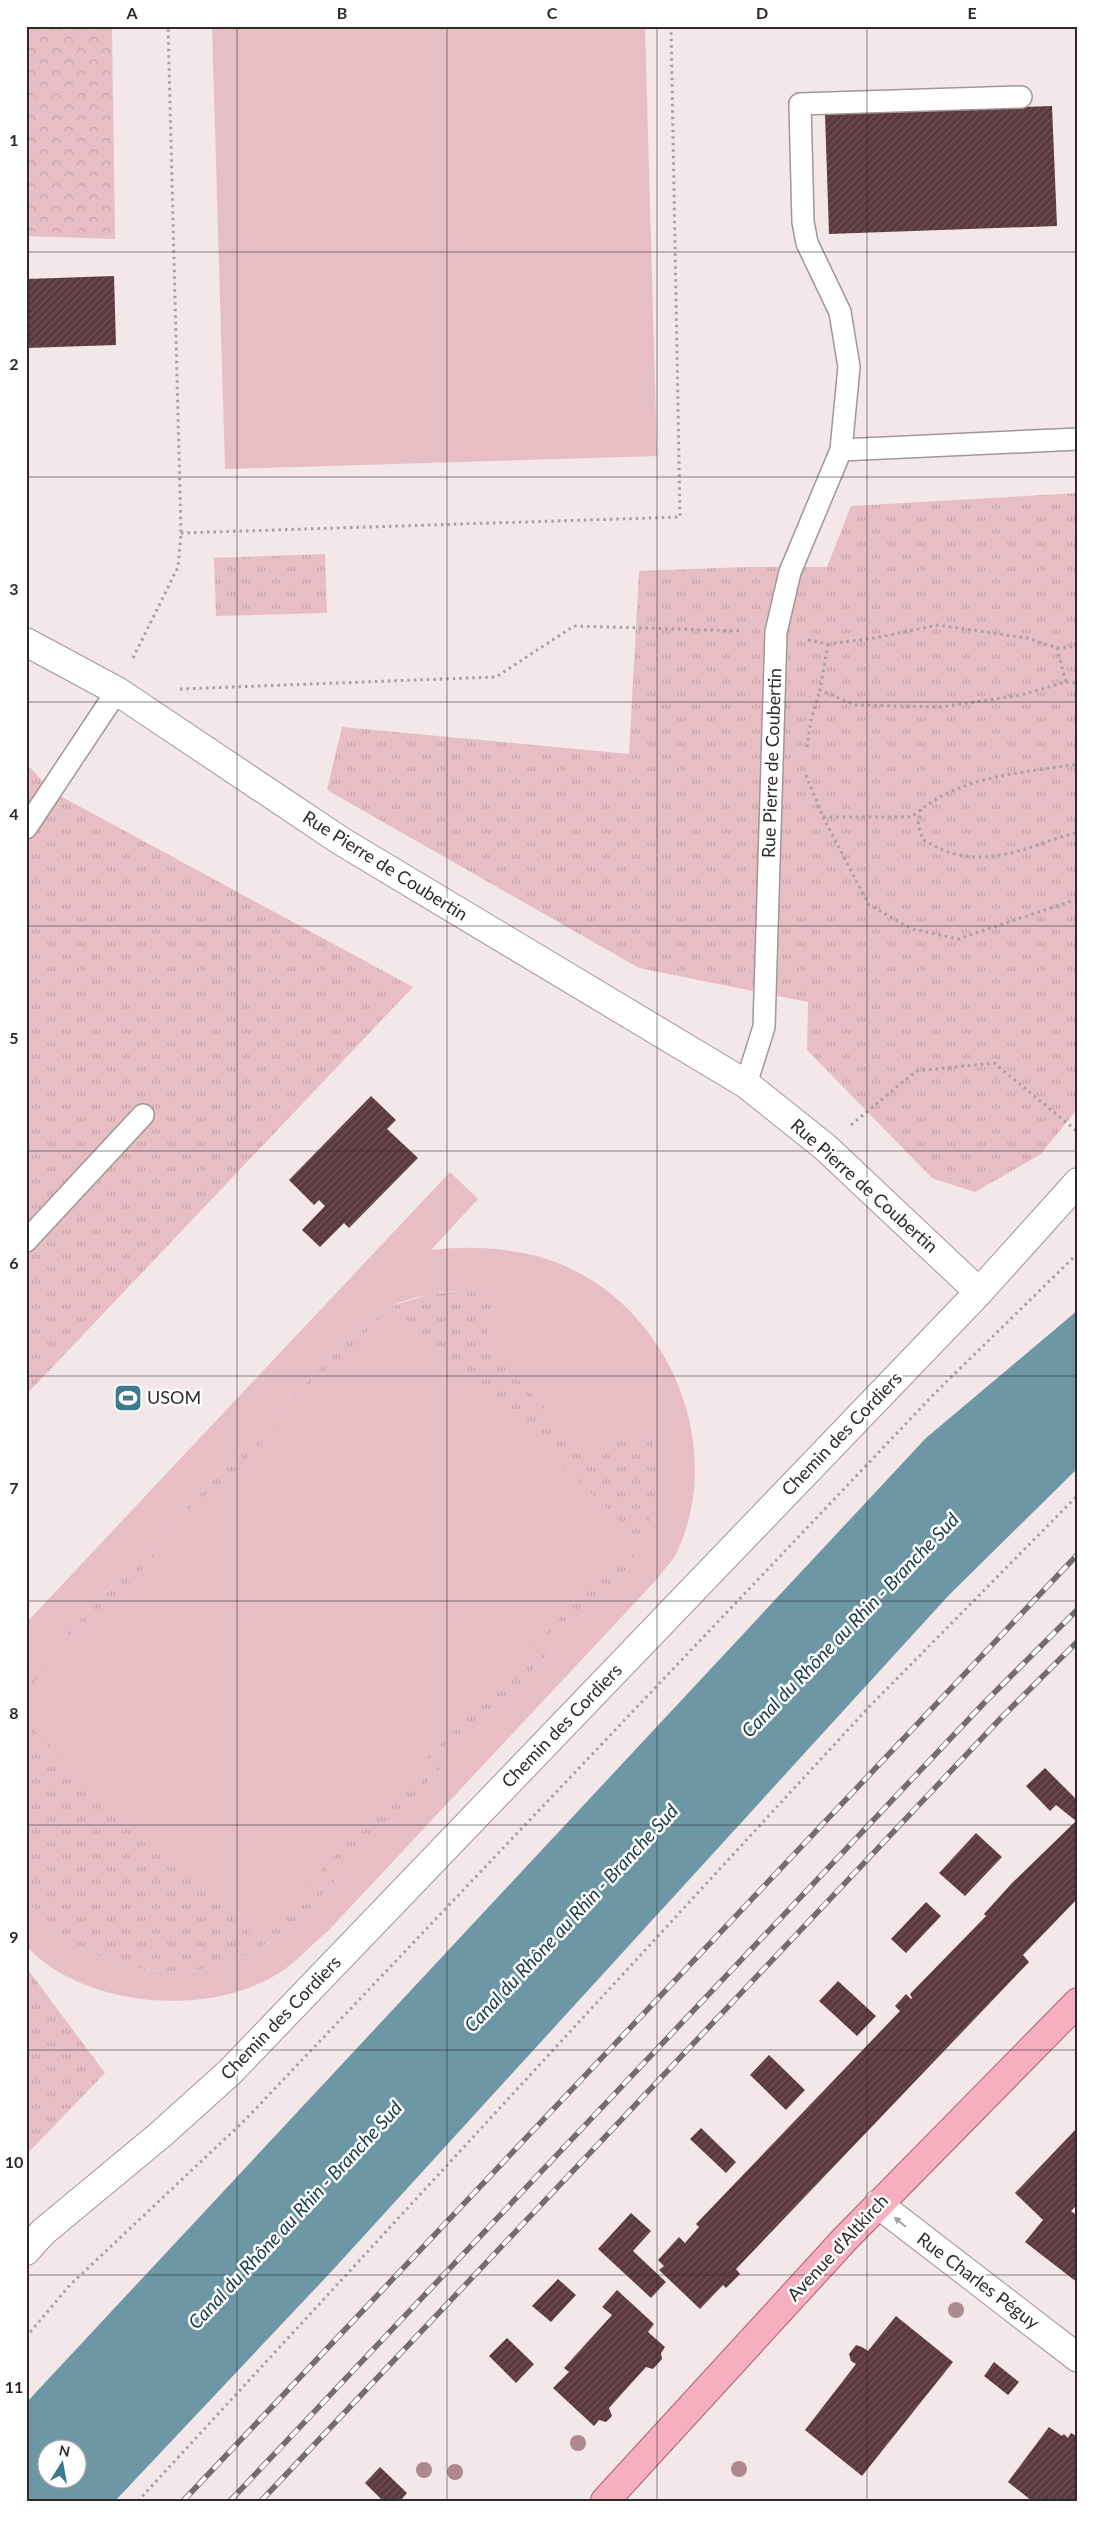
<svg xmlns="http://www.w3.org/2000/svg" width="1104" height="2527" viewBox="0 0 1104 2527" font-family="Lato,sans-serif">
<style>
.grass{fill:url(#grass-tufts)}
.forest{fill:url(#forest-crowns)}
.pitch{fill:#e6bec4}
.water{fill:#6e97a5;fill-rule:evenodd}
.building{fill:url(#building-hatch)}
.lines{fill:none;stroke-linecap:round;stroke-linejoin:round}
.service-casing{stroke:#a29697;stroke-width:24}
.minor-casing{stroke:#a29697;stroke-width:30}
.tertiary-casing{stroke:#a29697;stroke-width:30}
.primary-casing{stroke:#ac5e70;stroke-width:30}
.path{stroke:#aaa0a2;stroke-width:3;stroke-dasharray:2.5 4;stroke-linecap:butt}
.service{stroke:#fff;stroke-width:21}
.minor{stroke:#fff;stroke-width:28}
.tertiary{stroke:#fff;stroke-width:28}
.primary{stroke:#f6afbf;stroke-width:28}
.rail-casing{stroke:#746c6d;stroke-width:5.5}
.rail{stroke:#fff;stroke-width:4;stroke-dasharray:11;stroke-linecap:butt}
.tree{fill:#ac888f}
.oneway{fill:#a19f9f}
.grid{fill:none;stroke:#2e292a;stroke-width:1;stroke-opacity:0.55}
.labels{text-anchor:middle;stroke-width:5;stroke-linejoin:round;paint-order:stroke}
.street-label{font-size:18px;fill:#2e292a;stroke:#fff}
.poi-label{font-size:18px;fill:#2e292a;stroke:#fff;text-anchor:start}
.water-label{font-size:19px;font-style:italic;fill:#153b47;stroke:#fff}
.neatline{fill:none;stroke:#2e292a;stroke-width:2}
.grid-label{font-size:16px;text-anchor:middle;font-weight:bold;fill:#2e292a}
</style>
<defs>
<pattern id="grass-tufts" width="24" height="20" patternUnits="userSpaceOnUse" patternTransform="scale(1.25)"><rect width="24" height="20" fill="#e6bec4"/><path d="M3 7l-1-3M5 7V3M7 7l1-3M15 17l-1-3M17 17v-4M19 17l1-3" fill="none" stroke="#c6a3a9"/></pattern>
<pattern id="forest-crowns" width="20" height="18" patternUnits="userSpaceOnUse" patternTransform="scale(1.25)"><rect width="20" height="18" fill="#e6bec4"/><path d="M2 6a3 3 0 1 1 6 0M12 15a3 3 0 1 1 6 0" fill="none" stroke="#c6a3a9"/></pattern>
<pattern id="building-hatch" width="6" height="6" patternUnits="userSpaceOnUse" patternTransform="scale(1.25)"><rect width="6" height="6" fill="#5a383e"/><path d="M-1 1l2-2M0 6l6-6M5 7l2-2" fill="none" stroke="#6e5358"/></pattern>
</defs>
<rect width="100%" height="100%" fill="#f4e7e9"/>
<!-- grass -->
<path class="grass" d="M1078,493v615l-37,46 -66,38 -43,-14 -125,-128 1,-48 -169,-34 -312,-178 15,-63 287,27 10,-183 107,-4h81l24,-61z
M325,554l2,59 -111,3 -2,-58z
M26,763l25,28 362,196 -387,408z
M470,1290l27,2 154,139 6,38 -2,32 -11,38 -16,29 -323,345c-28,24 -58,48 -95,55 -67,13 -145,-12 -184,-69v-223l327,-343 39,-27 38,-12z
M26,1967l79,106 -79,82z"/>
<!-- forest -->
<path class="forest" d="M26,26h86l3,213 -89,-3z"/>
<!-- pitch -->
<path class="pitch" d="M212,26h433l12,430 -432,13z
M450,1172l28,27 -47,51c44,-5 94,-2 134,16 105,46 160,179 113,284 -4,10 -14,19 -20,28l-330,353c-16,13 -31,31 -49,42 -71,45 -195,35 -253,-27v-47c39,57 117,82 184,69 37,-7 67,-31 95,-55l323,-345c27,-50 33,-80 23,-136l-66,17 -100,-104 12,-53c-36,-3 -71,-1 -105,14l245,231 -381,402 -230,-216v-32l363,-383 -36,25 -327,343v-53z"/>
<!-- water -->
<path class="water" d="M1078,1310v158l-129,127 -619,678 -215,228h-89v-98l900,-965zM48,2450h30v30h-30z"/>
<!-- building -->
<path class="building" d="M1052,106l5,120 -228,8 -4,-120z
M114,276l2,69 -90,3v-69z
M371,1096l25,24 -9,9 31,29 -69,70 -5,-5 -24,24 -18,-17 23,-24 -6,-6 -5,5 -25,-25z
M1045,1768l33,33v97l-55,57 6,7 -293,307 4,5 -14,14 -3,-3 -23,24 -41,-39 5,-4 -6,-6 21,-23 6,6 14,-16 -3,-3 204,-213 -5,-5 11,-12 5,5 1,-1 -2,-4 76,-78 -2,-2 28,-31 64,-62 -20,-16 -6,6 -24,-25z
M976,1833l26,24 -37,39 -26,-23z
M926,1902l15,14 -35,37 -15,-14z
M838,1981l38,35 -19,20 -38,-35z
M769,2055l36,35 -19,20 -36,-35z
M1078,2127v77l-7,7 7,5v67l-53,-41 18,-22 -28,-27z
M701,2128l35,34 -10,11 -36,-34z
M631,2213l20,18 -18,20 33,31 -15,16 -53,-49z
M558,2279l18,16 -25,27 -19,-16z
M617,2290l37,34 -6,8 17,15 -4,6 1,6 -9,10 -7,-2 -37,41 3,8 -6,6 -7,-2 -5,6 -41,-38 16,-16 -5,-4 48,-53 -10,-8z
M896,2316l57,46 -91,114 -57,-46 51,-66 -5,-3 -2,-7 7,-9 6,2 6,4z
M507,2338l27,26 -18,19 -27,-27z
M994,2362l25,20 -11,13 -24,-19z
M1049,2427l13,9 2,-2 4,4 3,-5 7,4v64h-46l-24,-19z
M380,2467l27,26 -7,8h-17l-18,-18z"/>
<g class="lines">
<defs>
<path id="service" d="M841,450l237,-11
M26,828l91,-137
M746,1084l18,-57 12,-395 14,-60 51,-122 8,-83 -9,-55 -33,-69 -4,-21 -3,-118 221,-7
M26,1241l117,-126"/>
<path id="minor" d="M26,642l91,49 224,150 405,243 79,63 154,145
M878,2204l200,154"/>
<path id="tertiary" d="M26,2251l17,-19 117,-97 70,-63 749,-780 99,-110"/>
<path id="primary" d="M605,2501l240,-262 233,-237"/>
</defs>
<!-- service casing -->
<use href="#service" class="service-casing"/>
<!-- minor casing -->
<use href="#minor" class="minor-casing"/>
<!-- tertiary casing -->
<use href="#tertiary" class="tertiary-casing"/>
<!-- primary casing -->
<use href="#primary" class="primary-casing"/>
<!-- path -->
<path class="path" d="M181,533l499,-16 -9,-491
M808,640l20,4 47,-6 63,-13 89,13 30,10 21,-2
M828,644l-8,46 35,15 87,2 79,-12 45,-13 -9,-34
M133,658l45,-91 3,-34 -13,-507
M1066,682l12,1
M180,689l316,-12 78,-51 169,5
M807,747l4,-27 9,-30
M806,775l17,42h89c44,-41 109,-44 166,-53
M921,809l-3,16 5,15c10,5 21,11 32,14 43,11 82,-11 123,-22
M823,817l46,88 43,24 46,10 120,-40
M851,1125l65,-54 78,-8 84,69
M26,2337l44,-52 175,-165 690,-727 143,-140
M138,2501l730,-793 210,-213"/>
<!-- service -->
<use href="#service" class="service"/>
<!-- minor -->
<use href="#minor" class="minor"/>
<!-- tertiary -->
<use href="#tertiary" class="tertiary"/>
<!-- primary -->
<use href="#primary" class="primary"/>
<defs>
<path id="rail" d="M183,2501l895,-947
M230,2501l754,-798 94,-94
M261,2501l740,-783 77,-77"/>
</defs>
<!-- rail casing -->
<use href="#rail" class="rail-casing"/>
<!-- rail -->
<use href="#rail" class="rail"/>
</g>
<!-- trees -->
<g class="tree">
<circle cx="956" cy="2310" r="8"/>
<circle cx="578" cy="2443" r="8"/>
<circle cx="739" cy="2469" r="8"/>
<circle cx="424" cy="2470" r="8"/>
<circle cx="455" cy="2472" r="8"/>
</g>
<!-- one-way arrows -->
<defs><path id="oneway-solid" d="M-6-.8H1V-3.2L6.5 0L1 3.2V.8H-6Z" transform="scale(1.25)"/></defs>
<use class="oneway" href="#oneway-solid" transform="translate(900 2222) rotate(-140)"/>
<!-- grid -->
<path class="grid" d="M237,26v2475M447,26v2475M657,26v2475M867,26v2475M26,252h1052M26,477h1052M26,702h1052M26,926h1052M26,1151h1052M26,1376h1052M26,1601h1052M26,1825h1052M26,2050h1052M26,2275h1052"/>
<!-- icons -->
<defs>
<symbol id="stadium-square" viewBox="-11 -11 22 22"><rect x="-9" y="-9" width="18" height="18" rx="4" fill="#3b7a8f" stroke="#fff"/><path d="M0-5a6.5 5 0 1 0 0 10a6.5 5 0 1 0 0-10ZM-3.5-1.8h7v3.6h-7Z" fill="#fff"/></symbol>
</defs>
<g fill-rule="evenodd">
<use href="#stadium-square" x="112" y="1382" width="32" height="32"/>
</g>
<g class="labels">
<!-- street labels -->
<g class="street-label">
<text transform="translate(772 763) rotate(-88)" y="6">Rue Pierre de Coubertin</text>
<text transform="translate(385 866) rotate(32)" y="6">Rue Pierre de Coubertin</text>
<text transform="translate(864 1186) rotate(42)" y="6">Rue Pierre de Coubertin</text>
<text transform="translate(842 1434) rotate(-46)" y="6">Chemin des Cordiers</text>
<text transform="translate(562 1726) rotate(-46)" y="6">Chemin des Cordiers</text>
<text transform="translate(281 2018) rotate(-46)" y="6">Chemin des Cordiers</text>
<text transform="translate(838 2248) rotate(-47)" y="6">Avenue d'Altkirch</text>
<text transform="translate(978 2281) rotate(37)" y="6">Rue Charles Péguy</text>
</g>
<!-- poi labels -->
<g class="poi-label">
<text x="147" y="1404">USOM</text>
</g>
<!-- water labels -->
<g class="water-label">
<text transform="translate(850 1625) rotate(-46)" y="7">Canal du Rhône au Rhin - Branche Sud</text>
<text transform="translate(571 1918) rotate(-47)" y="7">Canal du Rhône au Rhin - Branche Sud</text>
<text transform="translate(295 2215) rotate(-47)" y="7">Canal du Rhône au Rhin - Branche Sud</text>
</g>
</g>
<!-- border -->
<rect width="1104" height="2527" fill="none" stroke="#ffffff" stroke-width="55"/>
<!-- north arrow -->
<g transform="translate(62 2464) rotate(11)"><circle r="24" fill="#ffffff" stroke="#aba9aa"/>
<path d="M0-4L9 19L0 12L-9 19Z" fill="#3b7a8f"/>
<text y="-8" font-size="14" font-weight="bold" text-anchor="middle" fill="#2e292a">N</text>
</g>
<rect x="28" y="28" width="1048" height="2472" class="neatline"/>
<g class="grid-label">
<text x="132" y="19">A</text>
<text x="342" y="19">B</text>
<text x="552" y="19">C</text>
<text x="762" y="19">D</text>
<text x="972" y="19">E</text>
<text x="14" y="146">1</text>
<text x="14" y="370">2</text>
<text x="14" y="595">3</text>
<text x="14" y="820">4</text>
<text x="14" y="1044">5</text>
<text x="14" y="1269">6</text>
<text x="14" y="1494">7</text>
<text x="14" y="1719">8</text>
<text x="14" y="1943">9</text>
<text x="14" y="2168">10</text>
<text x="14" y="2393">11</text>
</g>
</svg>
